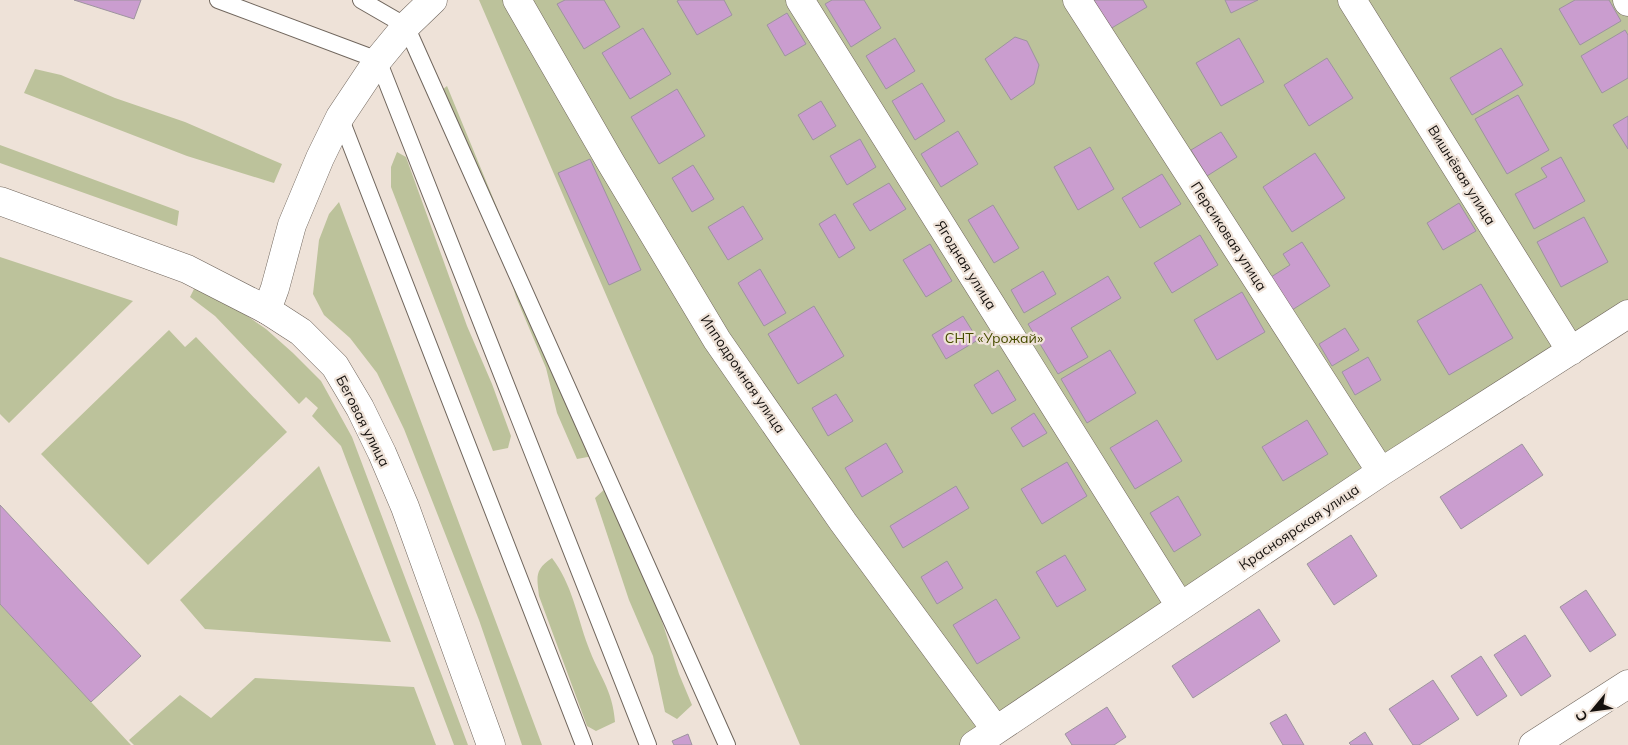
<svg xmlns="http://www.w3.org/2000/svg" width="1628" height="745" viewBox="0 0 1628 745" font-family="Mulish,sans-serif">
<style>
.green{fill:#bcc29b}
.building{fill:#ca9dcf;stroke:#9d949e}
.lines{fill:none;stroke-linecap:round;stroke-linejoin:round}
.service-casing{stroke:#70665d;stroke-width:18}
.minor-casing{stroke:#70665d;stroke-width:29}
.tertiary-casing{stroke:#70665d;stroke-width:29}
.service{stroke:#fff;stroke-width:16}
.minor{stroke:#fff;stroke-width:28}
.tertiary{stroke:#fff;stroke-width:28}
.labels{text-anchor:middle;stroke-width:4.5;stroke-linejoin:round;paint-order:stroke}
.street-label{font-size:14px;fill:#15110e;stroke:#eee2d8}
.park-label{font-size:14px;fill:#484e00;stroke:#eee2d8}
</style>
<rect width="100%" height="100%" fill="#eee2d8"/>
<!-- green -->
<path class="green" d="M479,0h1149v324l-638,421h-190z
M35,69l26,6 54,23 70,24 97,42 -8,19 -87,-27 -163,-63z
M447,86l123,299 23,71 -16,3 -20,-46 -11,-45 -30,-71 -17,-55 -63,-147z
M0,145l179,66 -2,15 -177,-63z
M397,152l9,5 61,169 25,58 19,52 -3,12 -15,3 -102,-264v-20z
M339,202l203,543h-20l-43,-125 -75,-191 -27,-56 -27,-35 -26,-23 -11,-21 6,-54 10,-26z
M0,257l133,44 -124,122 -9,-9z
M195,287l42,22 29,20 27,24 28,28 31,56 116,308h-14l-113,-299 -29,-30 6,-8 -12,-11 -7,7 -84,-88 -25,-19z
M169,330l16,17 11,-10 91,95 -139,133 -107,-111z
M319,466l72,176 -186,-13 -25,-29z
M608,486l51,126 20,62 13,31 -15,14 -12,-7 -12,-56 -24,-56 -34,-102z
M552,558c20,26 25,58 36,88 10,28 25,44 27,76l-19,9 -9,-5 -48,-130c-2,-19 -5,-26 13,-38z
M0,604l131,141h-131z
M255,678l159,9 22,58h-302l-5,-5 51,-45 31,23z"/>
<!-- building -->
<path class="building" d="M74,0h67l-7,19z
M565,0h39l16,27 -36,22 -27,-45z
M679,0h45l8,15 -35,20 -20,-34z
M832,0h32l17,28 -30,19 -26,-43z
M1093,0h50l4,7 -37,22z
M1225,0h33l-27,13z
M1575,0h34l12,21 -41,24 -21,-36z
M787,13l19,31 -21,12 -18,-31z
M643,28l28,46 -41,25 -28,-46z
M1625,30l3,5v43l-26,15 -21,-37z
M1015,37l12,4 12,24 -5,19 -23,16 -26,-41z
M895,38l20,33 -29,18 -20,-33z
M1239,38l25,44 -43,24 -25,-43z
M1501,48l22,37 -51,30 -22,-37z
M1327,58l26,40 -44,28 -25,-41z
M922,83l23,38 -30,19 -23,-39z
M677,89l28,47 -46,28 -28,-47z
M1518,95l31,55 -42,24 -32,-55z
M821,101l15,25 -23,14 -15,-25z
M1628,116v33l-15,-24z
M958,131l20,33 -37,23 -20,-33z
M1221,132l16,25 -30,19 -16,-26z
M860,139l16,28 -29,18 -17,-29z
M1090,147l24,42 -36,21 -24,-43z
M1315,153l30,45 -53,34 -29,-45z
M1561,157l24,44 -51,28 -19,-35 32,-17 -6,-9z
M590,159l51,111 -32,15 -51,-112z
M693,165l21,34 -22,13 -20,-34z
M1162,174l19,30 -41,24 -18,-30z
M889,183l17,26 -36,22 -17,-27z
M1459,203l17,28 -33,19 -16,-27z
M993,205l26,43 -25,15 -26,-43z
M743,206l20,33 -35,21 -20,-33z
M835,214l20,34 -16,10 -20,-34z
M1584,217l24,45 -47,25 -24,-45z
M1200,235l18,30 -46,28 -18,-30z
M1302,242l28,44 -38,24 -21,-33 19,-12 -7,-11z
M930,244l22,37 -26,16 -23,-37z
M760,269l26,44 -22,13 -26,-43z
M1043,271l13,23 -32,19 -13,-23z
M1108,276l13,22 -50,30 17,29 -30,17 -30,-50z
M1481,284l32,54 -64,37 -32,-54z
M1242,292l23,40 -48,28 -23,-40z
M814,306l30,50 -46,28 -30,-50z
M963,316l15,24 -32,19 -14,-24z
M1345,328l14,22 -27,16 -13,-22z
M1110,350l26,43 -49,30 -26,-44z
M1368,357l13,23 -26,15 -13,-23z
M998,370l18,30 -24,14 -18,-29z
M836,394l17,27 -25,15 -16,-28z
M1034,413l13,20 -24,14 -12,-19z
M1157,420l25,41 -47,28 -25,-41z
M1307,420l21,34 -45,27 -21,-34z
M886,443l17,29 -41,25 -17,-29z
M1522,444l21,31 -82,54 -21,-32z
M1067,462l20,34 -45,28 -21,-35z
M956,486l13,22 -66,40 -13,-22z
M1178,496l23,39 -27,17 -24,-39z
M0,505l141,151 -50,46 -91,-98z
M1351,535l26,41 -43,29 -27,-41z
M1065,555l21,35 -29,17 -21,-35z
M947,561l16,27 -26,16 -16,-27z
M1586,590l30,45 -26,17 -30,-45z
M996,599l24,39 -43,26 -24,-39z
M1259,609l21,32 -87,57 -21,-32z
M1525,635l26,41 -30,20 -27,-41z
M1481,656l26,40 -30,20 -26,-40z
M1433,680l26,39 -40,26h-6l-24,-36z
M1107,707l19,30 -12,8h-42l-7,-11z
M1286,714l18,31h-21l-13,-22z
M1365,732l8,13h-22l-2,-2z
M688,734l4,11h-18l-2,-4z"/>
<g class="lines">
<defs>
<path id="service" d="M218,0l160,60 270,685
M361,0l45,26 321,719
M340,117l244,628"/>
<path id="minor" d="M517,0l94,163 106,177 126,182 153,208
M800,0l380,606
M1077,0l304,472
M1352,0l219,351
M1627,0l1,2
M267,310l8,-22 17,-63 28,-67 20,-41 38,-57 28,-34 27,-26
M974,745l407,-273 247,-158"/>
<path id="tertiary" d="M0,201l187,68 80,41 34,22 34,34 25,42 22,45 23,54 86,238
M1533,745l95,-61"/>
</defs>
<!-- service casing -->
<use href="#service" class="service-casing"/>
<!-- minor casing -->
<use href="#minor" class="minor-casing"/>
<!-- tertiary casing -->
<use href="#tertiary" class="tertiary-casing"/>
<!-- service -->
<use href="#service" class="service"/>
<!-- minor -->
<use href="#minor" class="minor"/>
<!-- tertiary -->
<use href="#tertiary" class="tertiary"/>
</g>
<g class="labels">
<!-- street labels -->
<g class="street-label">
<text transform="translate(1462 175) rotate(58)" y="5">Вишнёвая улица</text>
<text transform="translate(1229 236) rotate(57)" y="5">Персиковая улица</text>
<text transform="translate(966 265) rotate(58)" y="5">Ягодная улица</text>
<text transform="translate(743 374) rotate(56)" y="5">Ипподромная улица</text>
<text transform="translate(363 421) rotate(63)" y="5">Беговая улица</text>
<text transform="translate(1299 527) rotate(-34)" y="5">Красноярская улица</text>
</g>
<!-- park labels -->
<g class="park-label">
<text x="994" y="343">СНТ «Урожай»</text>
</g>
</g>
<!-- north arrow -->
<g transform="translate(1593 710) rotate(241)" stroke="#eee2d8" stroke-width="4" paint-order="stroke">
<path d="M0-4L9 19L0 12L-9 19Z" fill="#15110e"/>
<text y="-8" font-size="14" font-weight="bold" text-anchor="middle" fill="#15110e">С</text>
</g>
</svg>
